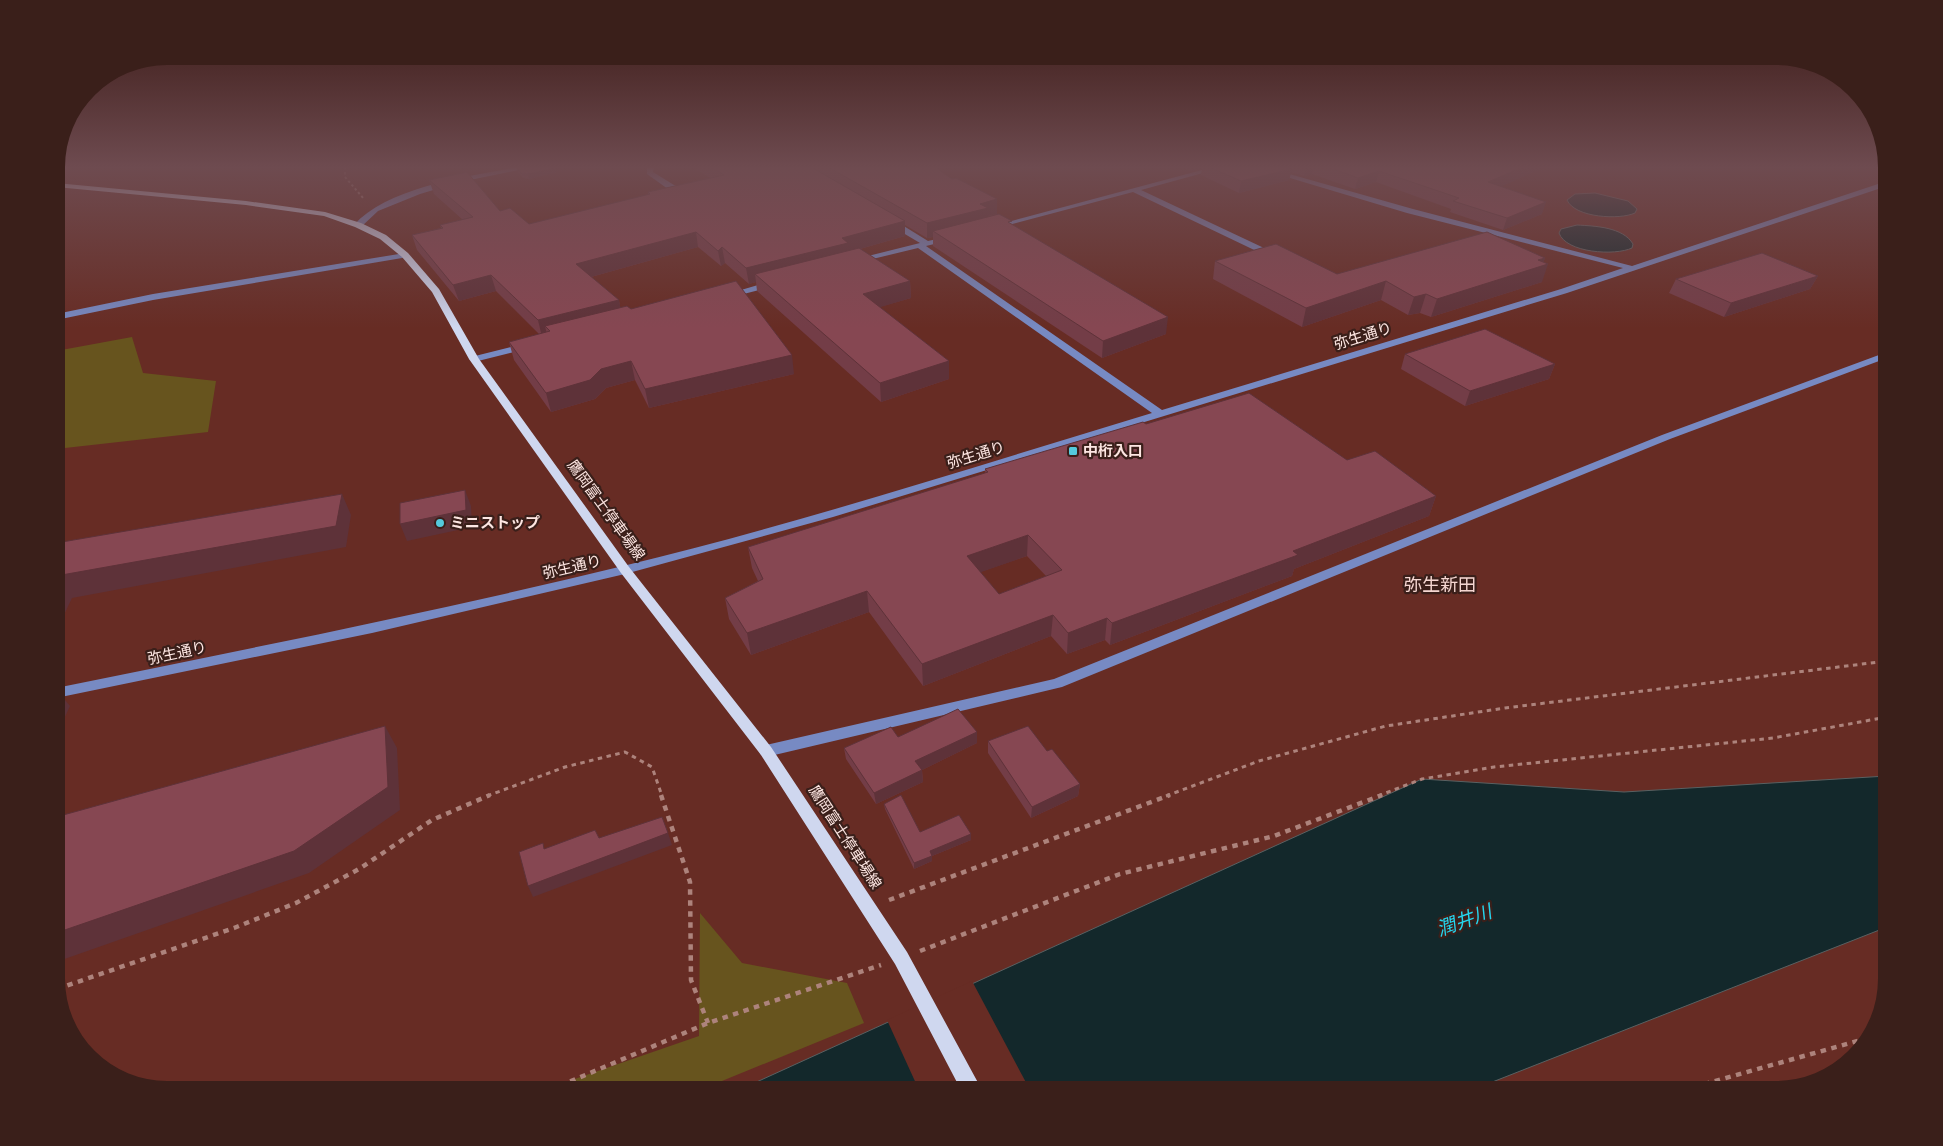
<svg xmlns="http://www.w3.org/2000/svg" width="1943" height="1146" viewBox="0 0 1943 1146" font-family="Manrope,'Noto Sans JP',sans-serif">
<style>
.green{fill:#67541e}
.water{fill:#13282b;stroke:#596162}
.pier{fill:#672c24}
.lines{fill:none;stroke-linecap:round;stroke-linejoin:round}
.path-far2{stroke:#ad837c;stroke-width:2;stroke-dasharray:2.5 2.5;stroke-linecap:butt}
.path-far1{stroke:#ad837c;stroke-width:3;stroke-dasharray:4.5 4.5;stroke-linecap:butt}
.path{stroke:#ad837c;stroke-width:4.5;stroke-dasharray:5.5 5.5;stroke-linecap:butt}
.minor{fill:#778ac3;fill-rule:evenodd}
.major{fill:#cfd7ef;fill-rule:evenodd}
.wall{fill:#733d47;fill-rule:evenodd}
.shaded-wall{fill:#5e3239}
.building{fill:#864752;stroke:#5e3239;fill-rule:evenodd}
.poi-dot{fill:#54cadd;stroke:#3a1f1a;stroke-width:2}
.labels{text-anchor:middle;stroke-width:4.5;stroke-linejoin:round;paint-order:stroke}
.street-label{font-size:15px;fill:#fde6e2;stroke:#3a1f1a}
.poi-label{font-size:15px;font-weight:bold;fill:#fde6e2;stroke:#3a1f1a;text-anchor:start}
.quarter-label{font-size:18px;fill:#f5d6d1;stroke:#3a1f1a}
.near-water-label{font-size:19px;font-style:italic;fill:#24d6ee;stroke:#3a1f1a}
</style>
<rect width="100%" height="100%" fill="#672c24"/>
<!-- green -->
<path class="green" d="M132,337l11,36 73,8 -8,51 -152,17v-98z
M700,913l42,50 105,20 17,40 -164,67h-157l156,-54z"/>
<!-- water -->
<path class="water" d="M1595,193l33,8 9,8 -2,4c-15,7 -60,5 -68,-13l8,-6z
M1577,225c18,1 46,2 56,19l-1,4c-17,8 -66,5 -73,-15l2,-4z
M1887,776v151l-415,163h-733l683,-311 202,13z"/>
<!-- pier -->
<path class="pier" d="M972,981l58,109h-111l-32,-70z"/>
<g class="lines">
<!-- path-far2 -->
<path class="path-far2" d="M345,167v10l19,22"/>
<!-- path-far1 -->
<path class="path-far1" d="M487,796l78,-29 60,-15 27,15 10,29
M1166,796l93,-35 127,-35 119,-18 382,-47
M1378,796l44,-17 72,-12 279,-29 114,-21"/>
<!-- path -->
<path class="path" d="M661,795l29,87 1,98 17,43
M889,900l281,-105
M920,951l200,-77 154,-38 108,-41
M57,989l177,-61 62,-25 63,-34 73,-49 58,-25
M550,1090l158,-67 173,-58
M1683,1090l185,-52"/>
<!-- minor -->
<path class="minor" d="M59,167h10l-13,6v-5z
M518,167h16l-74,15 -40,12 -42,17 -17,16 -7,-2c33,-38 116,-49 164,-58z
M647,167h7l-1,5 21,13 17,8 -4,2 -19,-6 -21,-15z
M1213,167h12l-84,23 136,64v4h-6l-138,-66 -136,36 -4,-2z
M1253,167h12l148,42 219,57 255,-85v5l-320,107 -734,224 -208,57 -253,59 -316,65v-10c190,-39 379,-76 567,-122 178,-43 354,-100 529,-153l-234,-165 -62,15v-4l64,-16 -32,-19v-4h6l34,21 23,-5v4l-25,6 236,164 399,-121 62,-21 -216,-55z
M405,253h3v4l-255,43 -97,20v-6l97,-20z
M772,281l3,1v4l-47,12 -4,-3z
M527,343l5,3 -2,2 -56,14 -5,-3 2,-2z
M1887,352v6l-217,81 -608,248 -296,70 -5,-2 -2,-4 2,-4 5,-2 288,-66 608,-244z"/>
<!-- major -->
<path class="major" d="M56,183l190,18 79,11 36,11 25,12 22,18 31,36 40,70 150,208 142,180 136,205 75,138h-21l-66,-126 -134,-209 -140,-182 -152,-214 -37,-67 -30,-35 -22,-18 -25,-12 -31,-11 -78,-11 -190,-18z"/>
</g>
<!-- wall -->
<path class="wall" d="M693,167h242l62,47 -9,3 24,7 154,110 -64,24 -169,-112v-9l-6,1 -22,-13v11l-45,13 50,32 1,17 -32,9 70,54v18l-68,23 -124,-111 -1,-9 -7,2 -24,-21 -4,3 -23,-19 -107,30 28,23 1,7 11,2 163,65 -145,34 -14,-28 -29,8 -11,11 -44,13 -37,-52 -5,-18 30,-8 -43,-43 -37,10 -42,-51 -5,-15 29,-7 -1,-3 23,-5 -29,-26 -5,-14 100,44 119,-29v-3l62,-14z
M1183,167h362l-44,19 41,28 -39,16 -53,-18 1,-3 -75,-27 -21,7 -43,-15 -8,2 -13,-4 -2,8 -50,13 -38,-18 1,-7 -11,3z
M517,168l40,4 -28,7 -6,-1 -5,-6z
M1545,258l-2,4 -1,20 -111,35 -11,-4 -12,2 -27,-15 -79,27 -89,-48 2,-18 122,13z
M1818,276l-8,13 -86,28 -55,-24 7,-14z
M1405,354l150,10 -6,15 -84,27 -64,-37z
M1146,424l201,36 89,36 -7,20 -135,53 -2,7 -182,69 -5,-5 -38,14 -16,-18 -128,50 -54,-74 -118,43 -22,-36 -4,-21 33,-17 -6,-13 -4,-21 237,-74v-4zM1027,556l19,20 -47,18 -19,-22z
M977,732v11l-55,27 1,12 -47,22 -30,-45 -2,-11 54,-11z
M988,741l59,10 33,33 -2,12 -47,22 -43,-65z
M884,804l36,28 51,8 -39,16v5l-18,8 -29,-60z"/>
<!-- shaded-wall -->
<path class="shaded-wall" d="M1191,167h11l-11,4z
M1306,167h8l-2,7 -8,2z
M1523,167h22l-61,27 4,-12z
M556,168l1,4 -28,7 -1,-5z
M1292,169l-3,11 -50,13 2,-12z
M1379,171l-3,11 -21,7 3,-11z
M997,199v15l-9,2v6l-55,9v6l-6,1v-15l53,-19z
M1546,202l-4,12 -39,16 4,-12z
M905,221v15l-56,16 -94,22 1,8 -7,2 -3,-16 96,-30z
M696,232l2,15 -118,33 -4,-16z
M722,247l3,16 -4,3 -3,-15z
M1545,258l-3,8 6,-2 -6,18 -111,35 6,-18z
M491,275l5,16 -37,10 -6,-16z
M1818,276l-8,13 -86,28 7,-14z
M910,281l1,17 -47,14 -1,-18z
M1386,281l-5,19 -79,27 4,-19z
M1426,294l-6,19 -12,2 6,-18z
M619,300l3,16 -77,10 2,9 -5,2 -4,-17z
M1168,317l-2,17 -64,24 1,-17z
M792,355l2,19 -145,34 -4,-19z
M631,361l4,19 -29,8 -11,11 -44,13 -5,-19 55,-24z
M949,361v18l-68,23 -1,-19z
M1555,364l-6,15 -84,27 5,-15z
M56,456l9,73 -9,2z
M465,490l6,16 1,21 -65,14 -7,-17z
M342,494l9,21 -5,32 -274,51 -11,23 -5,1v-46z
M1436,496l-7,20 -135,53 -2,7 -182,69 2,-22 181,-72z
M1028,535l-1,21 -60,21v-21z
M867,591l2,21 -118,43 -4,-22z
M1053,615l-2,21 -128,50 -1,-22z
M1107,618l-2,22 -38,14 1,-21z
M56,689l14,17 -14,30z
M385,726l12,22 3,62 -91,63 -253,89v-29z
M977,732v11l-61,30 -1,-12z
M922,770l1,12 -47,22 -2,-11z
M1080,784l-2,12 -47,22 1,-11z
M668,833l4,12 -139,52 -5,-11z
M971,834v6l-39,16v5l-18,8v-6l16,-12z"/>
<!-- building -->
<path class="building" d="M520,167h36v1l-28,6h-6l-5,-6z
M712,167h99l94,54 -63,17 6,5 -102,25 -24,-21 -4,4 -22,-19 -120,32 43,36 -81,20 -47,-45 -38,10 -41,-50 31,-7 -3,-3 33,-8 -44,-37 38,-8 33,39 10,-3 19,16 121,-30 -2,-2 76,-17z
M828,167h107l17,12 4,-1 41,21 -17,5 8,4 -61,15z
M1209,167h78l5,2 -51,12z
M1328,167h195l-35,15 58,20 -39,16 -54,-17 6,-3 -80,-27 -21,7z
M999,214l13,7 -4,1 160,95 -65,24 -170,-110z
M1487,232l58,26 -7,2 10,4 -111,35 -11,-5 -12,3 -28,-16 -80,27 -91,-47 61,-17 61,30z
M859,248l51,33 -47,13 86,67 -69,22 -125,-109z
M1762,253l56,23 -87,27 -55,-24z
M736,281l56,74 -147,34 -14,-28 -30,8 -11,11 -44,13 -37,-51 41,-11 -5,-5 82,-20 4,3z
M1485,329l70,35 -85,27 -65,-37z
M1249,393l98,67 28,-9 61,45 -143,55 5,4 -186,68 -5,-5 -39,15 -15,-18 -131,49 -55,-73 -120,42 -22,-35 38,-19 -15,-32 240,-75 -3,-3 158,-47 3,2zM1028,535l34,35 -63,24 -32,-38z
M465,490l1,20 -66,14v-21z
M342,494l-6,32 -280,50v-33z
M958,709l19,23 -62,29 7,9 -48,23 -30,-45 47,-21 7,10z
M385,726l3,61 -94,64 -238,82v-116z
M1028,726l19,25 5,-2 28,35 -48,23 -44,-66z
M901,795l19,37 39,-17 12,19 -41,17 2,5 -18,7 -30,-59z
M662,817l6,16 -140,53 -9,-34 24,-9 1,6 51,-19 4,8z"/>
<!-- sky -->
<linearGradient id="sky" x2="0" y2="1"><stop stop-color="#391814"/><stop offset="0.51" stop-color="#6e4b50"/><stop offset="1" stop-color="#6e4b50" stop-opacity="0"/></linearGradient>
<rect width="1943" height="328" fill="url(#sky)"/>
<!-- markers -->
<g class="poi-dot">
<rect x="1068" y="446" width="10" height="10" rx="2.5"/>
<circle cx="440" cy="523" r="5"/>
</g>
<g class="labels">
<!-- street labels -->
<g class="street-label">
<text transform="translate(1363 336) rotate(-17)" y="5">弥生通り</text>
<text transform="translate(976 455) rotate(-17)" y="5">弥生通り</text>
<text transform="translate(606 510) rotate(54)" y="5">鷹岡富士停車場線</text>
<text transform="translate(572 567) rotate(-13)" y="5">弥生通り</text>
<text transform="translate(177 653) rotate(-12)" y="5">弥生通り</text>
<text transform="translate(845 837) rotate(57)" y="5">鷹岡富士停車場線</text>
</g>
<!-- poi labels -->
<g class="poi-label">
<text x="1083" y="456">中桁入口</text>
<text x="450" y="528">ミニストップ</text>
</g>
<!-- quarter labels -->
<g class="quarter-label">
<text x="1440" y="591">弥生新田</text>
</g>
<!-- near-water labels -->
<g class="near-water-label">
<text transform="translate(1464 920) rotate(-20)" y="7">潤井川</text>
</g>
</g>
<!-- crop -->
<path d="M0 0H1943V1146H0ZM167 65H1776A102 102 0 0 1 1878 167V979A102 102 0 0 1 1776 1081H167A102 102 0 0 1 65 979V167A102 102 0 0 1 167 65Z" fill="#3a1f1a" fill-rule="evenodd"/>
</svg>
